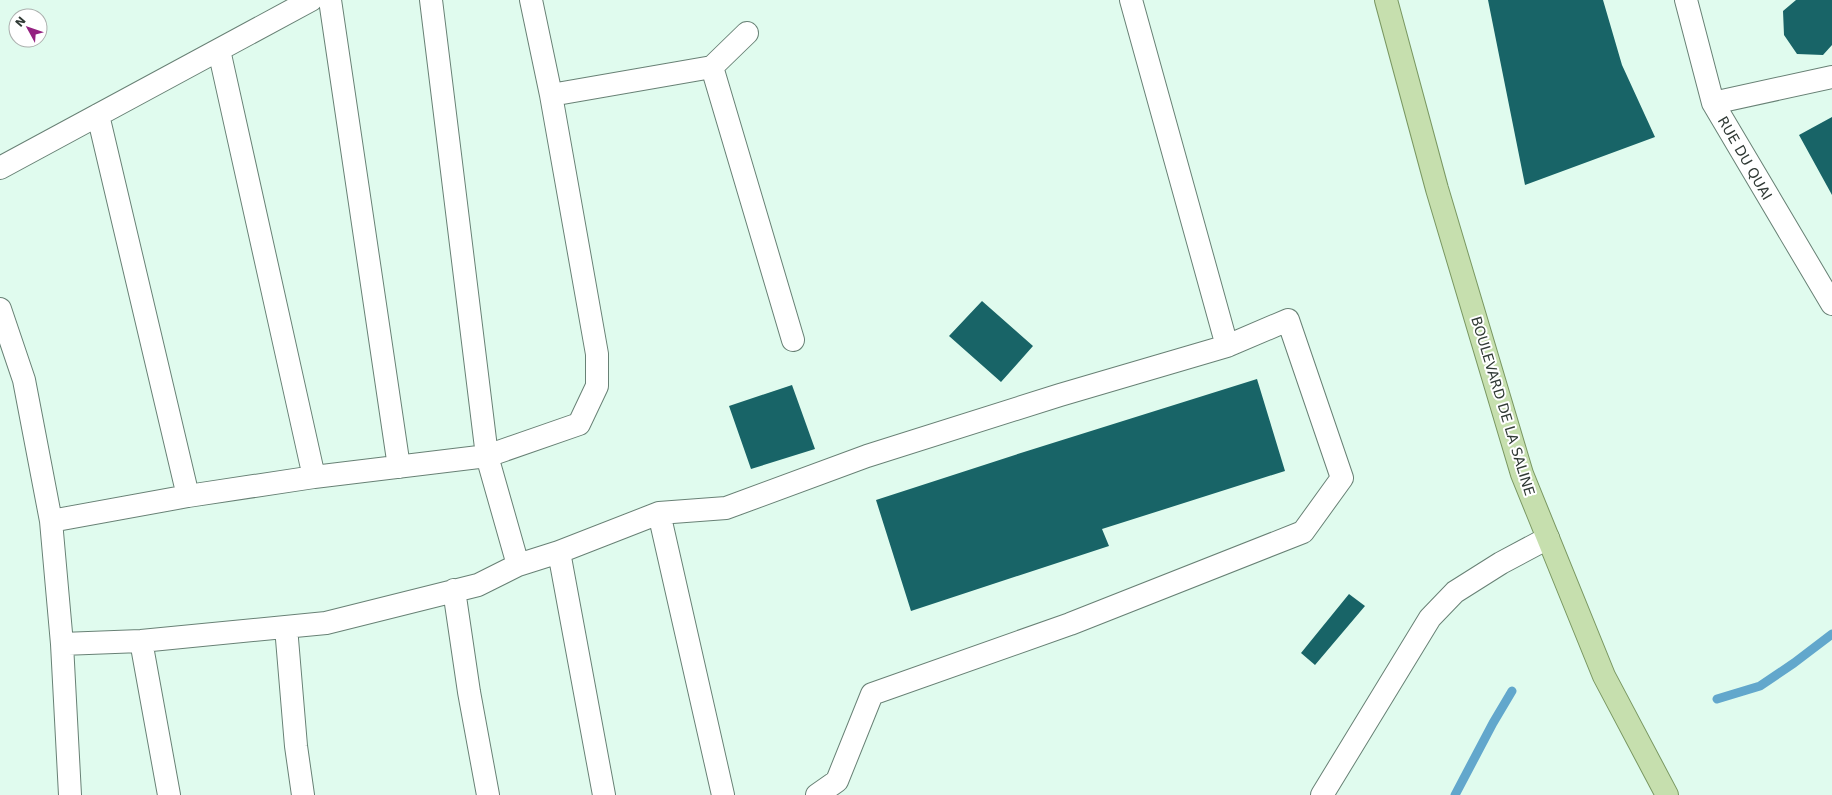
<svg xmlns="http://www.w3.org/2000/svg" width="1832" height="795" viewBox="0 0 1832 795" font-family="'DejaVu Sans',sans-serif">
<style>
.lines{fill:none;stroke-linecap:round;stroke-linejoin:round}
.stream{stroke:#62a7cc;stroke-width:9}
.building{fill:#186467}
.minor-casing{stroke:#688175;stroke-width:24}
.major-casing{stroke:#799761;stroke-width:24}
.minor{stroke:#fff;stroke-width:22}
.major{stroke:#c6dfae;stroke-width:22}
.labels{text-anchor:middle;stroke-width:4;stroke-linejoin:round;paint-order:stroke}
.street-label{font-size:14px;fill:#303a35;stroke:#fff}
</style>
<rect width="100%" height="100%" fill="#e0fbee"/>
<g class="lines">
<!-- stream -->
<path class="stream" d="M1717,699l43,-13 34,-23 38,-29
M1455,795l38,-72 19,-32"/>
</g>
<!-- building -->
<path class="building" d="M1488,0h115l19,65 33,72 -130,48z
M1796,0h36v45l-9,10 -26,-1 -13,-19 -1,-24z
M1832,117v78l-33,-60z
M982,301l51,45 -32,36 -52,-46z
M1257,379l28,92 -183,58 7,17 -198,65 -35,-111 148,-48z
M792,385l23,64 -64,20 -22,-63z
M1349,594l16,12 -50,59 -14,-12z"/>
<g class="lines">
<defs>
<path id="minor" d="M330,0l69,467
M531,0l20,95 161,-28 35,-34
M1131,0l96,346
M1686,0l27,103 119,201
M219,50l95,427
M712,67l81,273
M1713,103l119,-26
M98,115l90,381
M0,168l311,-168
M0,309l24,71 27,141 11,123
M659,513l64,282
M51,521l137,-25 126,-19 173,-21 -56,-456
M559,552l45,243
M518,565l-31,-109 92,-32 18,-38v-32l-46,-259
M454,590l15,102 19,103
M286,627l10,119 7,49
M141,641l28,154
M70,795l-8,-151 79,-3 185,-18 152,-38 40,-20 41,-13 100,-39 67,-5 141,-52 193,-61 167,-49 61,-26 54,158 -39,54 -233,92 -198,70 -35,87 -20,14
M1322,795l108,-177 25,-26 46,-29 47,-25"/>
<path id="major" d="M1386,0l51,189 85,285 82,202 63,119"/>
</defs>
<!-- minor casing -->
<use href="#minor" class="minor-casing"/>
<!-- major casing -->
<use href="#major" class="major-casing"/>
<!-- minor -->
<use href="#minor" class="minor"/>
<!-- major -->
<use href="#major" class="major"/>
</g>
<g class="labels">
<!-- street labels -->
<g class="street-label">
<text transform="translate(1745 158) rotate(60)" y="5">RUE DU QUAI</text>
<text transform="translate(1503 406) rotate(73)" y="5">BOULEVARD DE LA SALINE</text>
</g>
</g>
<!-- north arrow -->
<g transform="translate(28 28) rotate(310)"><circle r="19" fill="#ffffff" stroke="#acb0ae"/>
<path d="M0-3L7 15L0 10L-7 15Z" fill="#942180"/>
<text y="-6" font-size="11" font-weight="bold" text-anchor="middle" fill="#303a35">N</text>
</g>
</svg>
